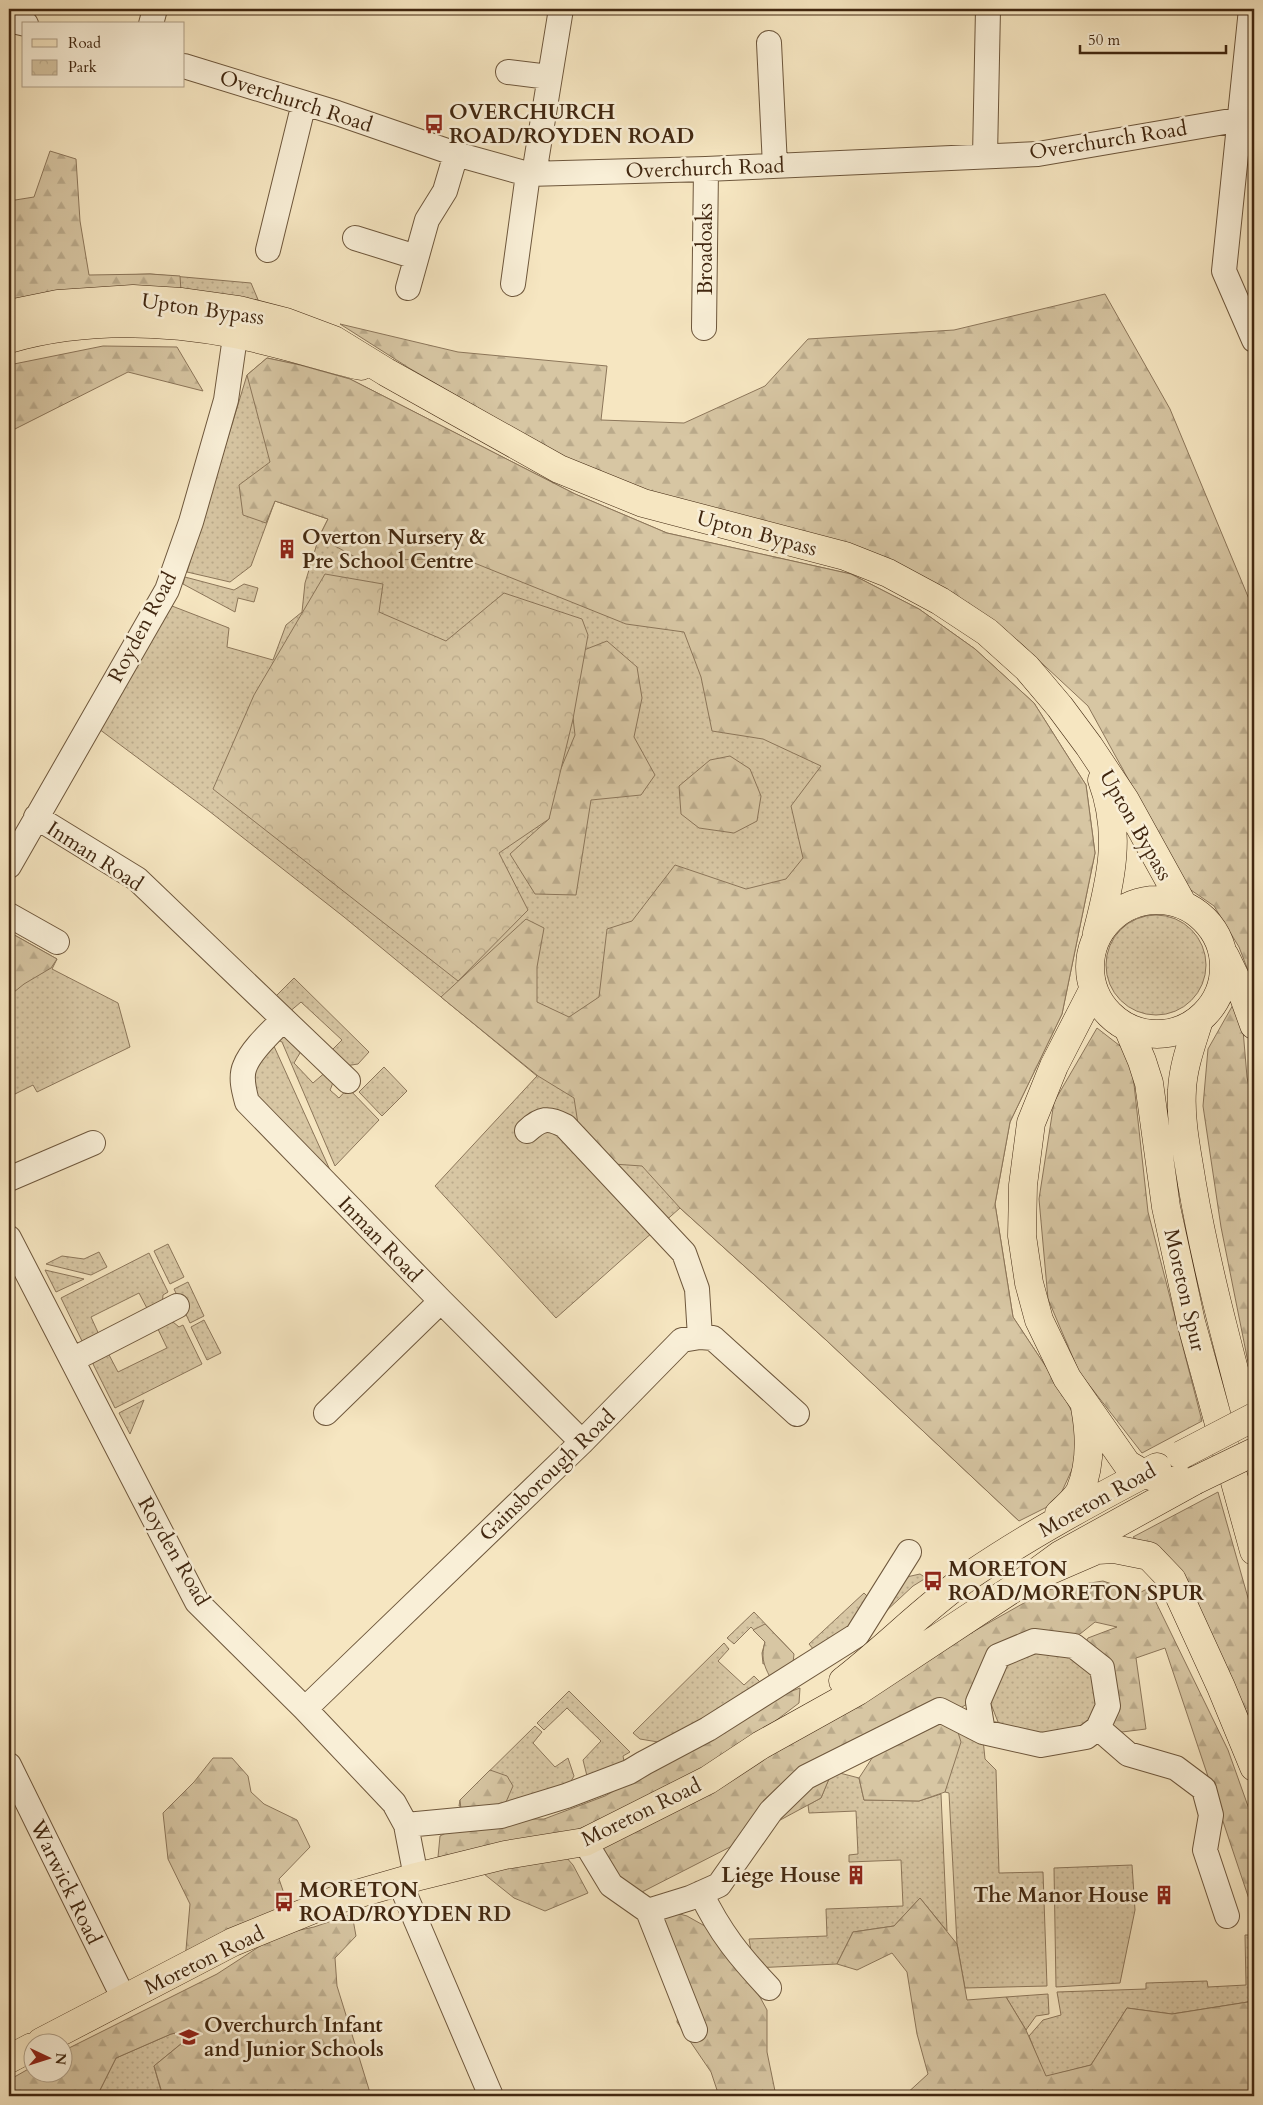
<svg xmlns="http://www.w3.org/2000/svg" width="1263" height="2105" viewBox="0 0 1263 2105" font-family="Cardo,serif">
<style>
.grass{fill:url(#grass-dots);stroke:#8c765a}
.forest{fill:url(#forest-firs);stroke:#8c765a}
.park{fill:url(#park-crowns);stroke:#8c765a}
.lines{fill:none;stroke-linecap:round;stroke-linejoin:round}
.minor-casing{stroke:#6e573c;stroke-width:26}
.major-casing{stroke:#412710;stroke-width:29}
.highway-casing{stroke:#412710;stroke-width:29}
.minor{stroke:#f9efd7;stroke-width:24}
.major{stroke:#f6e6c1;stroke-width:28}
.highway{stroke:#f6e6c1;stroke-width:28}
.major-bridge-casing{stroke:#412710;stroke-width:29;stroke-linecap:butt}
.major-bridge{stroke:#f6e6c1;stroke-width:28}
.labels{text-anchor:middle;stroke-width:5;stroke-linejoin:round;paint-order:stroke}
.street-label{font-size:21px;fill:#412710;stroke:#f9efd7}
.poi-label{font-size:21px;font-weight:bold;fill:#412710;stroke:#f9efd7;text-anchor:start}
</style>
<defs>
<pattern id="grass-dots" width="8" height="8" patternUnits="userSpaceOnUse" patternTransform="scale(1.25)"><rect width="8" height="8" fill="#d7c6a3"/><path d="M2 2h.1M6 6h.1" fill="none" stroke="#baaa8b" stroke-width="1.8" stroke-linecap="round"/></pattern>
<pattern id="forest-firs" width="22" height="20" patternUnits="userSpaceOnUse" patternTransform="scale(1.25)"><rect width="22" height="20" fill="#d7c6a3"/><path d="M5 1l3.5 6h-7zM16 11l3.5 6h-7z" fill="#baaa8b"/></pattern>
<pattern id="park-crowns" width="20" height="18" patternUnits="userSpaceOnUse" patternTransform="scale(1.25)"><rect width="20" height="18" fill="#d7c6a3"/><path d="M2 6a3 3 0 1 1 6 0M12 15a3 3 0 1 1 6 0" fill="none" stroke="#baaa8b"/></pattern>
</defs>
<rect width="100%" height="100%" fill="#f6e6c1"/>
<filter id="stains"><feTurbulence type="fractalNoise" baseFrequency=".004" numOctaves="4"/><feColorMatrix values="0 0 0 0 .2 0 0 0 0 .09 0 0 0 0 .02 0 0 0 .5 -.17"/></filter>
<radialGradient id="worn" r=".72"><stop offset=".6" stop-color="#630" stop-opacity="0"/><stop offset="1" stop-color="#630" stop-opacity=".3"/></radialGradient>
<!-- grass -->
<path class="grass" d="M150,274l101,9 8,19 -250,-23z
M267,358l33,7 50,14 225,115 92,39 184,41 68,35 56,40 59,54 52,82 9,68 -33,161 -52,108 -15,82 18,113 47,71 -41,133 -193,-181 -146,-132 -124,110 -121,-132 102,-110 -193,-159 -135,-106 -110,-82 73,-123 57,22 -2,19 46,13 13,-35 16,-13 3,-29 14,-46 9,-18 -53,-18 -24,65 -21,16 -43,-10 60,-197z
M185,577l49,13 10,-6 14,4 -4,14 -16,-4 -3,14 -52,-28z
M1106 965a50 50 0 1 1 100 0a50 50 0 1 1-100 0Z
M9,932l48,27 -5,10 66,34 12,44 -93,45 -4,-7 -24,12z
M294,978l75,74 -11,12 -13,2 -17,-12 14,-14 -41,-38 -13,11 -16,-13z
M285,1034l18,14 -9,15 19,20 15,-13c6,7 6,12 2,20l9,8 9,-10 31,32 -44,46 -53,-124 -6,-3z
M273,1044l57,126 -3,3 -76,-79 1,-28z
M384,1067l23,24 -25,25 -23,-24z
M168,1244l16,33 -14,7 -16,-33z
M99,1252l8,15 -16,8 -45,-11 16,-8 22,3z
M149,1253l19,39 -5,3 -1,11 -12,8 -11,-21 -48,24 10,22 -18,4 -22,-45z
M45,1270l39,9 -28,13z
M188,1282l16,34 -14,7 -16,-34z
M167,1320l6,2 6,5 4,-2 19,39 -87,44 -22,-44 9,-12 5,-1 11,21 49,-24 -11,-23z
M204,1320l17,33 -14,7 -16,-33z
M144,1400l-14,34 -11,-21z
M920,1574l6,4 -13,8 -29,27 18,-35z
M864,1593l6,6 -14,22 -42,29 -5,-6z
M754,1612l40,42 -31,10 -1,-11 3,-11 -14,-15 -17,17 -7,-6z
M724,1643l5,6 -11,12 26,24 10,-9 7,7 -91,61 -30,-5 -7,-6z
M1067,1651c33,23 29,25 28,64l-12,12 -58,10 -27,-15 -9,-23 5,-28 16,-11 33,-8z
M569,1691l61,61 -7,4 1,5 -17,12 -20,3 -4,-16 18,-19 -34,-33 -23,22 -7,-7z
M535,1726l7,6 -9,11 22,24 13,-9 6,18 -4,7 -81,28 -30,-5 1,-6z
M957,1731l26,8 2,20 11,11 3,103 44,-1 4,114 -82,2 -8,-44 -8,-151 -4,-1z
M832,1771l27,7 5,22 55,1 22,-7 6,137 -27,-33 -26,28 -41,6 -16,32 -83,4 -5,-29 78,-3 -1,-27 77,-3 -2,-46 -52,2v-7l9,-1 -2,-43 -47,2 -1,-8 13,-7z
M1132,1865l3,45 -15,73 -64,4 -2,-119z
M1245,1935h9v66l-82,13 -45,-6 -36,57 -46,12 -16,-41 14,-16 18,-5 -4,-23 89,-3v-6l61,-2 1,6 38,-2z
M1048,1994l1,20 -13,2 -10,14 -20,-33z
M192,2029l-5,10 -33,27 7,25 -10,5h-54l19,-38 55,-24z"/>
<!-- forest -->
<path class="forest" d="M50,151l26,8 4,62 9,54 61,-1 30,2 1,15 -172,16v-106l25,-4z
M1105,294l65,115 84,202v375l-15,-39 -25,-41 -26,-18 -100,-182 -70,-65 -66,-49 -284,-93 -107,-43 -152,-88 -69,-44 118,28 149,14 -6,54 83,3 81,-37 43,-47 146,-9z
M103,346l74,1 26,44 -75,-19 -119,60v-67z
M267,358l33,7 50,14 225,115 92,39 184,41 68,35 56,40 59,54 52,82 9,68 -33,161 -52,108 -15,82 18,113 47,71 19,38 -4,37 -18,39 -38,19 -193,-181 -146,-132 -38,-42 -29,-2 -33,-27 -6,-39 -36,-22 -97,-79 85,-78 18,9 -7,39v35l32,15 30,-20 8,-68 25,-8 43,-56 71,24 40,-10 17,-21 -12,-52 30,-40 -58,-27 -51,-8 -11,-54 -17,-45 -58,-8 -164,-66 -100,3 -43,-24 9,-18 -53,-18 -9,22 -23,-8 -4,-30 31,-23 -23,-87z
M607,641l30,26 5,31 -8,39 21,38 -14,20 -50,5 -15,95 -41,-1 -25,-40 39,-35 5,-34 21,-50 -5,-43 14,-42z
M730,756l20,13 11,27 -4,25 -23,12 -35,-5 -18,-14 -2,-28 31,-26z
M9,932l48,27 -6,9 -27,16 -15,12z
M1234,1003l9,27 4,47 7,36v279l-33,-165 -18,-121 5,-57z
M1097,1028l27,21 9,26 15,137 54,209 -60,32 -63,-81 -31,-73 -9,-100 15,-97z
M1218,1492l36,127v108l-78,-159 -43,-31z
M1103,1581l36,12 10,-5 79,162 26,73v91l-89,-266 -29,10 10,71 -32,4 -19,-18 1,-35 -16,-28 8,-14 29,-11 -22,-5 -15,12 -70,11 -26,49 -32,19 9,29 -16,50 -26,9 -55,-1 -5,-22 21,-32 -4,-18 -39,32 -16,38 -87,47 -92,47 -30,-19 -13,-24 35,-42 -83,33 22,25 15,28 -43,18 -31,-13 -30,-24 3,-24 -49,7 2,-21 33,-17h71l61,-23 174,-100 21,-8 -1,15 -42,32 125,-52 165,-93z
M765,1624l29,30 -1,9 -23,14c-7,-13 -9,-21 -5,-35l-12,-12z
M213,1758h19l16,18 3,16 13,12 33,16 13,27 -31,32 11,32 -105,50 5,-57 -22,-45 -5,-46 31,-31z
M490,1770l17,6 6,10 -7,16 -23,10 -22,-3 -1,-9z
M920,1898l37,46 10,56 39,-3 20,33 20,46 45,-11 36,-57 45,6 82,-13v95h-350l24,-22 -11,-40 -10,-62 -15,-19 -35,17 -20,-6 16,-32 41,-6z
M665,1910l22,6 32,18 28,39 20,37v42l8,39 26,5h-82l-8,-24 -34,-50 6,-39 -29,-69z
M352,1914l4,22 -21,22 2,28 34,110h-208l-9,-30 33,-27 4,-9 -20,4 -55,24 -19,38h-88v-16l23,-13v5h30l1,-21 154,-77 60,-39 37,-8z"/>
<!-- park -->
<path class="park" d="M325,574l58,10 -4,28 67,29 58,-48 78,26 6,16 -15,84 -24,100 -50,34 29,57 -70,71 -245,-192 41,-94z"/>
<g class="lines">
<defs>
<path id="minor" d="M1251,9l-27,262 30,69
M9,20l17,4
M151,24l4,-15
M769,43l6,123
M184,66l153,47 119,41 72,20 178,-5 332,-15 216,-37
M508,72l41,5
M985,156l3,-147
M534,174l27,-165
M355,238l61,19
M268,250l36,-147
M513,284l15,-110
M408,288l19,-68 18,-29 11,-37
M704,328l2,-159
M36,817l101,62 211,202
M9,866l158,-276 24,-68 35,-122 12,-84
M9,915l48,27
M283,1020c-12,12 -32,30 -38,46 -5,11 -1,25 2,36l194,199 141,141
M527,1131c14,-13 21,-14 38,-5l119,127 13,36 3,48
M9,1179l84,-36
M9,1238l188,364 108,107 89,94 12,22 10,52
M72,1360l105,-54
M326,1413l115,-112
M305,1709l277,-267 100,-102 18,-3 13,1 84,76
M983,1732l-5,-30 20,-46 36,-15 40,5 28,22 6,38 -10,22
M9,1765l115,234
M406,1825l95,-9 65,-20 63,-24 15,-9 64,-34 149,-94 52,-83
M585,1842l26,43 37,26 47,119
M400,1883l91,213
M701,1893c19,40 39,64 68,95
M648,1911l42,-13 29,-13 52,-74 35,-34 134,-67 43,22 58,13 45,-8 12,-9 30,26 48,14 28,21 7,26 -6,35 22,66"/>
<path id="major" d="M9,314l49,-10 75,-5 49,3 57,8 47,12 48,18 52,32 173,97 84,34 202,53 43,17 52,28 47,31 40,36 33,39 29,39 36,54 58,105
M9,339c73,-21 151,-19 226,-5 43,8 84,22 126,32
M1090 967a67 67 0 1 1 134 0a67 67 0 1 1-134 0Z
M1097,933c14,-54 25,-99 5,-153
M1225,956l16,33 13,36
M1093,990l-39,76 -23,57 -8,62 -1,51 7,47 10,37 28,58 60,86 17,10 24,7h26
M1059,1514c6,-6 17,-15 21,-23 11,-26 10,-57 5,-84
M843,1681c44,-34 83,-75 129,-107 59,-40 122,-74 185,-107
M41,2042l192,-100 103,-42 80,-23 89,-22 80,-13 123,-62 53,-35 97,-54 165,-109 37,-27 134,-74
M9,2059l23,-12"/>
<path id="highway" d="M1199,1020c-7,23 -16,46 -17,70 -2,31 5,62 10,94 15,88 39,174 62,261
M1128,1028l14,33 7,22 17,124 25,115 63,229
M1023,1582l74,-32 17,-1 35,7 23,24 49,107 33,80"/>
</defs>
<!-- minor casing -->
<use href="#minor" class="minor-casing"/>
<!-- major casing -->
<use href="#major" class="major-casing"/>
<!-- highway casing -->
<use href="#highway" class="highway-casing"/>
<!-- minor -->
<use href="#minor" class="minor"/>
<!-- major -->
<use href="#major" class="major"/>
<!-- highway -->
<use href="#highway" class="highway"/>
<defs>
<path id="major-bridge" d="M1181,1455l73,-38
M1194,1481l60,-29"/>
</defs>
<!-- major-bridge casing -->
<use href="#major-bridge" class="major-bridge-casing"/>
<!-- major-bridge -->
<use href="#major-bridge" class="major-bridge"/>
</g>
<!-- icons -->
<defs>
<symbol id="bus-bare" viewBox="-9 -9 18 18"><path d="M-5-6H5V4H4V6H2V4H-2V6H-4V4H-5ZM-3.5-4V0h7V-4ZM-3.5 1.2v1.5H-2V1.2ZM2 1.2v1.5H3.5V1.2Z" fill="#8f2418" stroke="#f9efd7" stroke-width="2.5" paint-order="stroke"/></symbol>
<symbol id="building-bare" viewBox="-9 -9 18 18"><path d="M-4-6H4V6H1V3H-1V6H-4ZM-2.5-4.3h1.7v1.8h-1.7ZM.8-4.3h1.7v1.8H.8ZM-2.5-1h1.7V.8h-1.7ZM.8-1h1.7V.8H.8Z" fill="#8f2418" stroke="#f9efd7" stroke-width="2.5" paint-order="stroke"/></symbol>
<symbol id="school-bare" viewBox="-9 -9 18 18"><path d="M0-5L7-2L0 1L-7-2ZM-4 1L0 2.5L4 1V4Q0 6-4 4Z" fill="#8f2418" stroke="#f9efd7" stroke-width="2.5" paint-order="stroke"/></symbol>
</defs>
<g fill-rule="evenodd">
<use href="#bus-bare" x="420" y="110" width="28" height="28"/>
<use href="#building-bare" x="273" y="535" width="28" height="28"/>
<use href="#bus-bare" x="919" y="1567" width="28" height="28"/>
<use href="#building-bare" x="842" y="1861" width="28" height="28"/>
<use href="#building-bare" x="1150" y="1881" width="28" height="28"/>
<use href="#bus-bare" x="270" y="1888" width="28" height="28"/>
<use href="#school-bare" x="175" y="2023" width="28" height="28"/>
</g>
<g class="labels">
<!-- street labels -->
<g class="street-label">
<text transform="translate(296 101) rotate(18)" y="7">Overchurch Road</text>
<text transform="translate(1108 140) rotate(-9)" y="7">Overchurch Road</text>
<text transform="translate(705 168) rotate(-2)" y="7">Overchurch Road</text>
<text transform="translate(705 249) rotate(-90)" y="7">Broadoaks</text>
<text transform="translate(203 309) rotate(8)" y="7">Upton Bypass</text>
<text transform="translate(757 533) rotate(15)" y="7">Upton Bypass</text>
<text transform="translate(142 627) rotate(-62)" y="7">Royden Road</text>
<text transform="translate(1136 825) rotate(60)" y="7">Upton Bypass</text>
<text transform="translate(95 856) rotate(33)" y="7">Inman Road</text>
<text transform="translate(380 1239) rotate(46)" y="7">Inman Road</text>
<text transform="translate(1185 1290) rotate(77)" y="7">Moreton Spur</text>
<text transform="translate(547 1475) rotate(-44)" y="7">Gainsborough Road</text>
<text transform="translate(1097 1500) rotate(-29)" y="7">Moreton Road</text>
<text transform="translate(174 1551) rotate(60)" y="7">Royden Road</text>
<text transform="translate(641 1812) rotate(-26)" y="7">Moreton Road</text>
<text transform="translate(66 1882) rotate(64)" y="7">Warwick Road</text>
<text transform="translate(204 1960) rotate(-26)" y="7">Moreton Road</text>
</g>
<!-- poi labels -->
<g class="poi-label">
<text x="449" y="119">OVERCHURCH<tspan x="449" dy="24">ROAD/ROYDEN ROAD</tspan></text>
<text x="302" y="544">Overton Nursery &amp;<tspan x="302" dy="24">Pre School Centre</tspan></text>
<text x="948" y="1576">MORETON<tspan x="948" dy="24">ROAD/MORETON SPUR</tspan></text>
<text x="841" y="1882" text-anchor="end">Liege House</text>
<text x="299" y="1897">MORETON<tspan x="299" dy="24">ROAD/ROYDEN RD</tspan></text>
<text x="1149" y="1902" text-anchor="end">The Manor House</text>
<text x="204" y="2032">Overchurch Infant<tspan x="204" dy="24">and Junior Schools</tspan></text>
</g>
</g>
<!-- margin -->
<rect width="1263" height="2105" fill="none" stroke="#f6e6c1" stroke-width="30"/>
<rect x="10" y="10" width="1243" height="2085" fill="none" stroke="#412710" stroke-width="2.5"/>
<rect x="15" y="15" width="1233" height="2075" fill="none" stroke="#412710"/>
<!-- legend -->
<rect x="22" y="22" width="162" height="65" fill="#f9efd7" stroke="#af9f87"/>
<rect x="32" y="39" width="25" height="8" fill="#f6e6c1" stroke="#af9f87"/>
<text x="68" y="48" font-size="15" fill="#412710">Road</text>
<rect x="32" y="60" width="25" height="15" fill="url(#park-crowns)" stroke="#af9f87"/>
<text x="68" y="72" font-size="15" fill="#412710">Park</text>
<!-- north arrow -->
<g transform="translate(48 2058) rotate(94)"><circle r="24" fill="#f9efd7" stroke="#af9f87"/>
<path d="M0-4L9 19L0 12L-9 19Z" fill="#8f2418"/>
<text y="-8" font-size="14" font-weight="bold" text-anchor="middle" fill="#412710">N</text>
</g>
<!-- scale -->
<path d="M1080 45v8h146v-8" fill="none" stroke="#412710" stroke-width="2.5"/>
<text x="1088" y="45" font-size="15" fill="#412710" stroke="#f9efd7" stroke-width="4" paint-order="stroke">50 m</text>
<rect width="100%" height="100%" filter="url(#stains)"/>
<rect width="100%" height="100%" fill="url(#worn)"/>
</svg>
